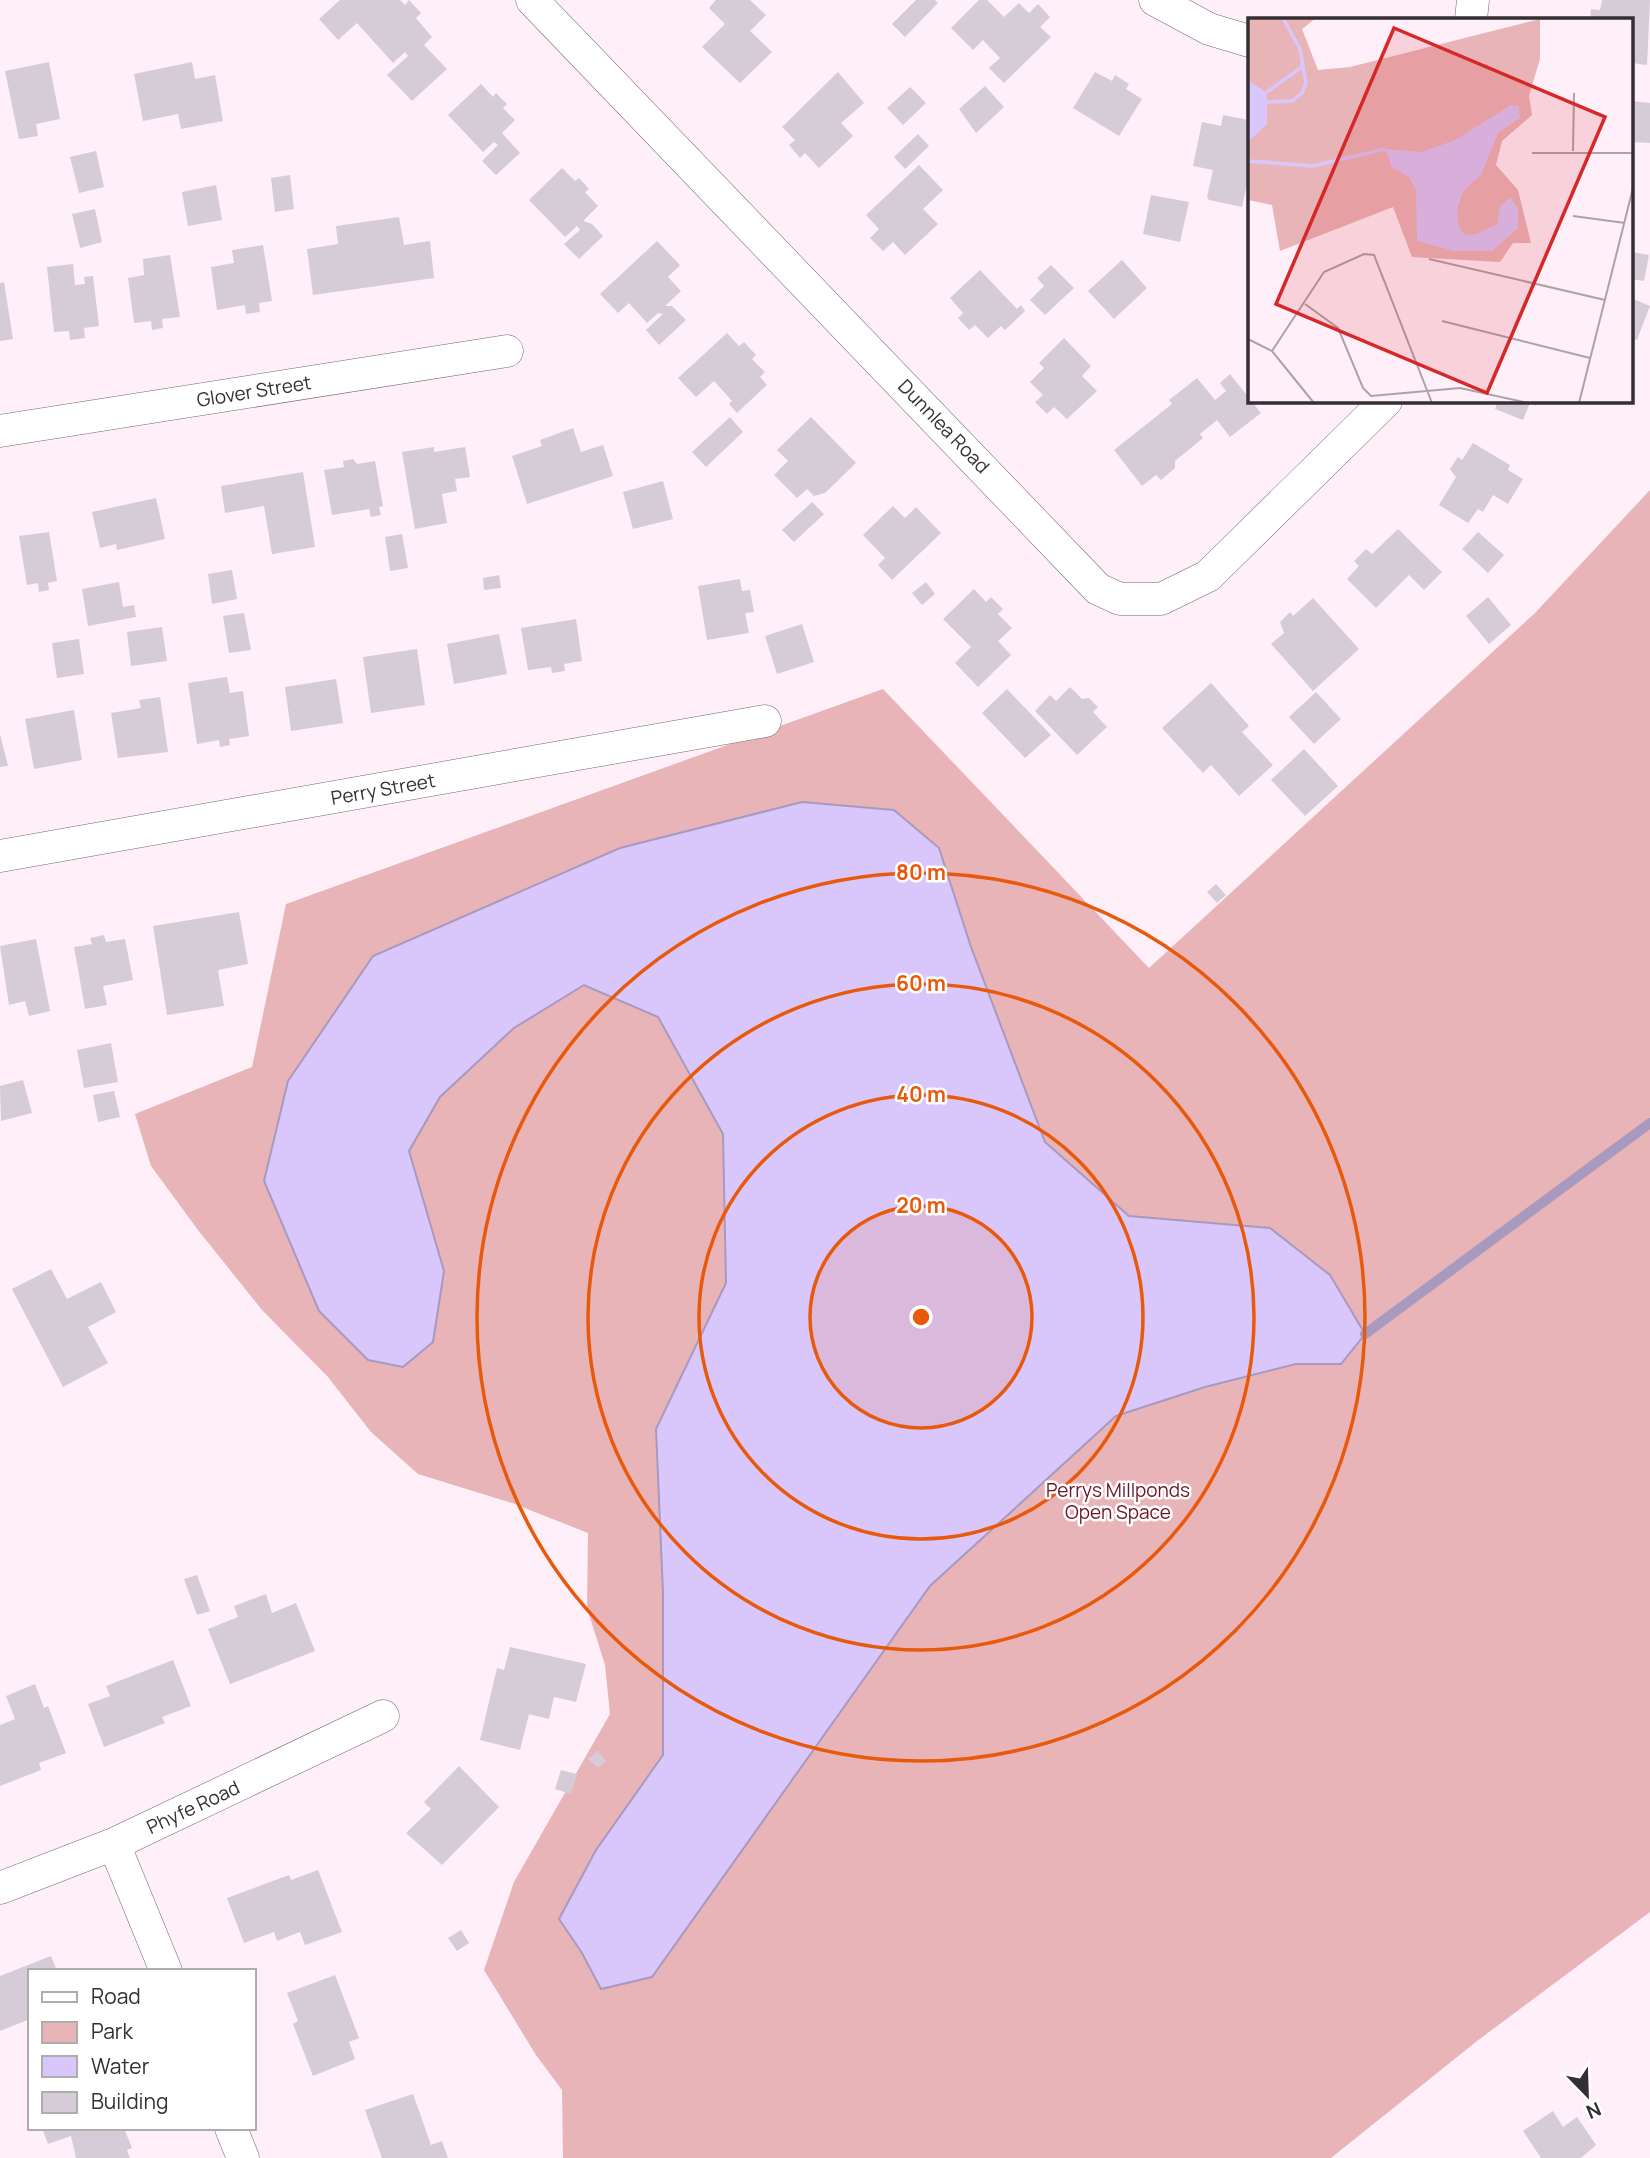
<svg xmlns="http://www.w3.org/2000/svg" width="1650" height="2158" viewBox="0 0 1650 2158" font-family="Manrope,sans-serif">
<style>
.green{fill:#e9b4b8}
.water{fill:#d9c7fb;stroke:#a899bf;stroke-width:2}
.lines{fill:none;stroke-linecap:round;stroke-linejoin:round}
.stream{stroke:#a899bf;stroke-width:10}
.building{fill:#d6ccd8}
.minor-casing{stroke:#746870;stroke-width:33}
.minor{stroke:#fff;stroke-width:32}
.ring{fill:none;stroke:#e8590c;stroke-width:3.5}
.labels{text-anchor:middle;stroke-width:5;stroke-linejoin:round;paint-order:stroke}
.street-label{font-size:19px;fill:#342f32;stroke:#fff}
.park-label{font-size:19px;fill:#6d1429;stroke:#fff}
.inset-river{fill:none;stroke:#d9c7fb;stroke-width:3.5}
.inset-road{fill:none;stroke:#ada2a9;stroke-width:2}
.view{fill:#d62828;fill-opacity:0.15;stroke:#d62828;stroke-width:3.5}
.inset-edge{fill:none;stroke:#342f32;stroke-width:3.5}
.centre{fill:#e8590c;stroke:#fff;stroke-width:3.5}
.ring-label{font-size:21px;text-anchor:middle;font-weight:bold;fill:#e8590c;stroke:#fff;stroke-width:5;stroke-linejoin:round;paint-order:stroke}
</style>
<rect width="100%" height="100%" fill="#feeff9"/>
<!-- green -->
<path class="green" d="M1650,490v1422l-173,129 -146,117h-768l-1,-68 -26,-35 -52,-85 30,-88 96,-168 -5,-49 -18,-57 1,-75 -76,-30 -94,-29 -47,-42 -43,-55 -66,-67 -64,-80 -47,-64 -16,-52 117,-47 34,-163 597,-215 266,279 386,-355z"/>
<!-- water -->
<path class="water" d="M802,802l92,8 45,38 32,99 74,195 84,74 141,12 60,47 35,59 -24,30h-45l-91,23 -89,29 -186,170 -278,391 -51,12 -19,-36 -23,-34 37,-69 67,-95v-162l-7,-164 70,-146 -3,-149 -65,-117 -74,-32 -70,43 -74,69 -31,54 35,120 -11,71 -30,25 -35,-7 -49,-49 -55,-130 24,-100 85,-125 247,-108z"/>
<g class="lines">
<!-- stream -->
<path class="stream" d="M1365,1334l285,-211"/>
</g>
<!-- building -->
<path class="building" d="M340,0h60l5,5 4,-5 12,13 -5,5 16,19 -8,8 23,24 -35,32 -25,-26 21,-19 -3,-4 -12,11 -36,-40 -19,17 -19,-21z
M716,0h34l16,15 -16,16 22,21 -32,31 -38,-36 23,-23 -16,-16z
M916,0h19l3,3 -33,34 -13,-13z
M979,0h8l17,17 15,-14 10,10 9,-9 12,13 -10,10 11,10 -47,46 -15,-15 11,-10 -17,-18 -10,10 -22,-22z
M1602,0h48l-3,65 -16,-2v-44h-41l1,-10 9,1z
M49,62l11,57 -24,5 2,12 -19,3 -14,-68z
M192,62l3,17 20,-4 8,46 -42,8 -3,-15 -35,7 -9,-47z
M838,72l26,31 -23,20 12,13 -34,32 -14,-15 -5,5 -11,-13 6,-5 -13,-13z
M1095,72l17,9 3,-6 14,9 -3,5 16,10 -23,37 -46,-28z
M481,84l12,13 3,-4 11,11 -4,4 12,12 -13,13 18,20 -24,22 -14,-14 16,-16 -4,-3 -11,10 -35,-37z
M985,86l19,21 -28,26 -17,-24z
M910,87l16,16 -23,22 -16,-17z
M1631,101l19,2v40l-19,-1z
M1223,115l26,5v54l-7,33 -33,-7 -2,-3 6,-27 -20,-4 9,-44 19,4z
M918,134l11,12 -24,23 -11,-12z
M96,151l8,36 -25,6 -9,-36z
M919,165l24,25 -20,19 15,15 -33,31 -12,-13 -10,9 -13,-13 9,-9 -13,-14z
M562,168l13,13 4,-3 10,11 -4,3 13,14 -15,15 9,3 11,12 -24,23 -15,-15 16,-14 -3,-4 -12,11 -36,-37z
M290,175l4,34 -19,3 -4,-34z
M216,185l6,35 -34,6 -6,-34z
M1151,195l38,7 -9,40 -37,-8z
M95,209l7,33 -22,6 -8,-34z
M399,217l5,28 26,-4 4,37 -121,17 -6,-46 31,-5 -2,-18z
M657,241l23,24 -12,12 13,14 -16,15h7l14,14 -27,25 -13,-15 17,-16 -5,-1 -11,10 -18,-20 -11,10 -18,-19z
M263,245l9,56 -13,2 1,9 -14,2 -1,-9 -28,5 -6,-43 23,-4 -2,-13z
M1631,252l18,3 -5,26 -13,-2z
M170,255l10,62 -18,2 1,9 -11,2 -1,-9 -17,2 -6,-45 16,-3 -1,-16z
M1122,260l25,28 -33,31 -26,-28z
M73,264l2,21 10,-1 -1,-7 9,-1 6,50 -15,2 1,10 -15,2 -1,-9 -15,1 -7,-65z
M1051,265l23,23 -29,27 -15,-15 14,-14 -7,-8z
M980,270l37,39 4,-4 4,6 -20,19 -4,-4 -13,12 -13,-13 -6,5 -11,-12 5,-5 -13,-15z
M4,282l9,57 -13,2v-58z
M1631,298l19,8 -13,34 -6,-2z
M727,333l12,13 5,-4 12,13 -4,4 13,13 -5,5 7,8 -30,28 -8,-9 3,-3 -18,-20 -18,16 -18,-19z
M1064,338l27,28 -9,10 15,15 -30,28 -13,-12 -7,7 -12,-12 8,-7 -13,-13 14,-14 -5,-5z
M1230,374l31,39 -31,24 -13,-17 -17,14 3,4 -28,23v7l-14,12 -5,-5 -14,11 -28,-36 58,-46 -3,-4 28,-22 18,22 11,-9 -6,-8z
M1498,401h40l-2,5 -6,-3 -7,17 -28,-11z
M730,417l13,15 -37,35 -14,-15z
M811,417l45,46 -31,30 -11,3 -7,-7 -10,9 -23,-23 14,-14 -11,-11z
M573,428l8,24 22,-7 10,31 -86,28 -15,-48 30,-10 -2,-6z
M1473,443l37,22 -2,5 15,9 -15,25 -15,-9 -10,17 -5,-3 -10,14 -29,-18 17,-28 -6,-8 8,-12 4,3z
M434,447v5l31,-5 5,30 -15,2 2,12 -15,3 5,29 -32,6 -13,-77z
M353,459l4,5 18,-3 8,45 -4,1 2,8 -10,2 -2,-8 -37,6 -8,-45 20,-3 -1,-6z
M303,472l12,75 -43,7 -8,-48 -39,7 -4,-27z
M663,481l10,38 -40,10 -10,-37z
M156,498l9,41 -48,11 -1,-6 -16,4 -8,-36z
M812,502l12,12 -30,28 -12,-12z
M893,506l12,12 11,-11 25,26 -49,47 -14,-15 7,-7 -22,-23z
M1398,529l44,43 -18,18 -15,-15 -33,33 -29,-29 12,-13 -5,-5 12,-12 6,5z
M49,532l8,49 -9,2 1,7 -10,2 -1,-9 -11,2 -8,-49z
M1478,532l26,23 -16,18 -26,-24z
M402,534l6,34 -18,3 -5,-34z
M232,570l5,29 -25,5 -4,-30z
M499,575l2,13 -17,2 -1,-12z
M740,579l2,12 8,-1 4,22 -9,1 4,20 -42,7 -9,-54z
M119,582l4,25 11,-2 2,12 -48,9 -6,-37z
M926,582l9,12 -13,11 -10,-12z
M974,589l12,13 5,-5 12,12 -5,5 14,14 -14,13 13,14 -33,32 -23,-24 16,-16 -28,-28z
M1488,597l23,28 -22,19 -23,-28z
M1313,598l46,51 -46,42 -42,-47 13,-11 -4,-11 10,-10 3,4z
M244,613l7,37 -22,3 -6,-37z
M576,619l6,42 -18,3 1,7 -13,2 -1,-6 -23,3 -7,-42z
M802,624l12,38 -37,12 -12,-38z
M162,627l5,34 -36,5 -4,-34z
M499,634l8,40 -53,10 -7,-40z
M79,639l5,35 -27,4 -5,-35z
M417,649l8,56 -54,8 -8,-56z
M227,677l3,16 13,-2 6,45 -20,3 1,6 -10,2 -1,-7 -22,4 -9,-61z
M336,679l7,44 -52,8 -6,-44z
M1211,683l38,43 -7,6 31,33 -34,31 -28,-31 -8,8 -41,-45z
M1070,687l12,12 7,-1 9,9 -5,5 14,15 -30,28 -42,-44 15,-16 6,6z
M1007,689l44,46 -26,23 -43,-45z
M1316,692l25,27 -27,25 -25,-27z
M160,697l8,55 -50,6 -7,-45 30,-5 -2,-8z
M74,710l8,50 -48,9 -9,-50z
M0,734l8,32 -8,1z
M1304,749l34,37 -33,30 -34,-36z
M1216,884l10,11 -9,8 -10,-11z
M239,912l9,52 -30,6 6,36 -57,9 -14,-89z
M104,935l2,7 19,-3 8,41 -30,6 4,19 -22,4 -11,-62 18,-3 -2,-6z
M36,939l14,72 -21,5 -4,-15 -16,4 -9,-59z
M111,1043l7,39 -34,6 -7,-38z
M23,1080l9,33 -31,8 -1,-35z
M114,1091l6,26 -22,5 -5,-27z
M51,1269l16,30 34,-17 15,30 -28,15 20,36 -45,24 -51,-98z
M197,1575l13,36 -13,4 -13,-36z
M266,1594l6,19 24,-10 19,48 -85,33 -22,-55 30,-12 -4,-11z
M510,1647l76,17 -10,38 -22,-5 -5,22 -20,-5 -9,36 -40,-10 17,-72 7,2z
M173,1660l18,46 -29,11 3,6 -61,24 -16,-43 22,-8 -4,-10z
M35,1684l9,24 4,-2 18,47 -27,10 2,7 -41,16v-61l15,-6 -9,-23z
M598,1751l8,10 -8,7 -10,-9z
M459,1766l40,41 -57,58 -36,-32 25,-24 -7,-7z
M561,1770l16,4 -6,20 -16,-5z
M318,1870l24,62 -37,13 -5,-13 -23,9 -3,-9 -30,11 -17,-45 62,-23 2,5z
M461,1930l8,13 -12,8 -9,-13z
M51,1956l6,15h-27v48l-30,12v-55z
M335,1975l24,63 -10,4 6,17 -42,17 -20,-52 5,-3 -11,-28z
M413,2094l18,51 11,-4 6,17h-66l-17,-48z
M1553,2111l10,16 14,-10 19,28 -15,13h-40l-18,-27z
M42,2128h82l8,20 -5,2 3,8h-54l-5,-22 -23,8z"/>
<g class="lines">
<defs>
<path id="minor" d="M532,0l566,589 22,10h41l47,-23 178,-175
M1155,0l54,29 40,12
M1471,19l2,-19
M0,431l507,-80
M0,856l765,-135
M114,1844l52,127
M0,1888l114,-44 269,-128
M231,2128l12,30"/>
</defs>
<!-- minor casing -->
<use href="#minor" class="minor-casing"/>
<!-- minor -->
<use href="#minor" class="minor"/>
</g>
<!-- distance rings -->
<circle cx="921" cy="1317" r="111" fill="#e8590c" fill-opacity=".12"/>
<g class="ring">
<circle cx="921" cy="1317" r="111"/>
<circle cx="921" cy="1317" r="222"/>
<circle cx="921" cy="1317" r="333"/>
<circle cx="921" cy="1317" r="444"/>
</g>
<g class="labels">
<!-- street labels -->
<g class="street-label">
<text transform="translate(254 391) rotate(-9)" y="7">Glover Street</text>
<text transform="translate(944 426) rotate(46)" y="7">Dunnlea Road</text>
<text transform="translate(383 789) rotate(-10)" y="7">Perry Street</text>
<text transform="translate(193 1807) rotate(-25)" y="7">Phyfe Road</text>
</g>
<!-- park labels -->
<g class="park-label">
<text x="1118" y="1497">Perrys Millponds<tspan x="1118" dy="22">Open Space</tspan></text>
</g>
</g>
<!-- overview -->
<g transform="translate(1248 18)">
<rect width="385" height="385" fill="#feeff9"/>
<path d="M0,0h68l-14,11 16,41 32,-3 190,-48v40l-11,37 3,19 -30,26 -6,24 22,25 13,53h-18l-13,19 -88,-5 -19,-50 -113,44 -8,-46 -24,-5z" fill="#e9b4b8"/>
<path d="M0,62l19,13v31l-19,18zM263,87l8,1 1,12 -22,15 -17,42 -17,15 -7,19 2,19 7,7 11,-1 20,-10 3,-17 10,-10 8,11v20l-26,23h-38l-37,-10 -1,-51 -7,-13 -17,-10 -7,-18 37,3 33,-12z" fill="#d9c7fb"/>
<path class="inset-river" d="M19,74l36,-26 -3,-17 -17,-31M17,84l27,-1 10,-8 4,-10 -3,-16M0,143l65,5 72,-17"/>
<path class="inset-road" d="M325,133l1,-58M284,135h101M325,198l52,7M181,241l176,41M57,286l33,24 25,60 8,8 89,-8 68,15M194,303l148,37M0,321l24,12 42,52M24,333l52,-79 40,-18 10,1 58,148M331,385l54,-215"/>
<path class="view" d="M146,10l211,89 -118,276 -211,-89z"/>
<rect width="385" height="385" class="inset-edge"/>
</g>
<circle cx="921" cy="1317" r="10" class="centre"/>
<g class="ring-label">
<text x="921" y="880">80 m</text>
<text x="921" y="991">60 m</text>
<text x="921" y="1102">40 m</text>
<text x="921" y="1213">20 m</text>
</g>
<!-- legend -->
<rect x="28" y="1969" width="228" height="161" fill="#ffffff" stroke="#aeacad" stroke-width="2"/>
<rect x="42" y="1992" width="35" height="10" fill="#ffffff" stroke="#aeacad" stroke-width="2"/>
<text x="91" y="2004" font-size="21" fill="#342f32">Road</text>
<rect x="42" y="2022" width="35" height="21" fill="#e9b4b8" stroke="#aeacad" stroke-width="2"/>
<text x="91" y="2039" font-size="21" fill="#342f32">Park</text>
<rect x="42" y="2056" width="35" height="21" fill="#d9c7fb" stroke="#aeacad" stroke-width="2"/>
<text x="91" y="2074" font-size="21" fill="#342f32">Water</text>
<rect x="42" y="2092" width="35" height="21" fill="#d6ccd8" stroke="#aeacad" stroke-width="2"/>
<text x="91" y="2109" font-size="21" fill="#342f32">Building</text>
<!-- north arrow -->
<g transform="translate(1587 2095) rotate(157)" stroke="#ffffff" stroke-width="5" paint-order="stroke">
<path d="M0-5L12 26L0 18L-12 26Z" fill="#342f32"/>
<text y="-10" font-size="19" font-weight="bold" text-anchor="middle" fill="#342f32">N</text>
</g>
</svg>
